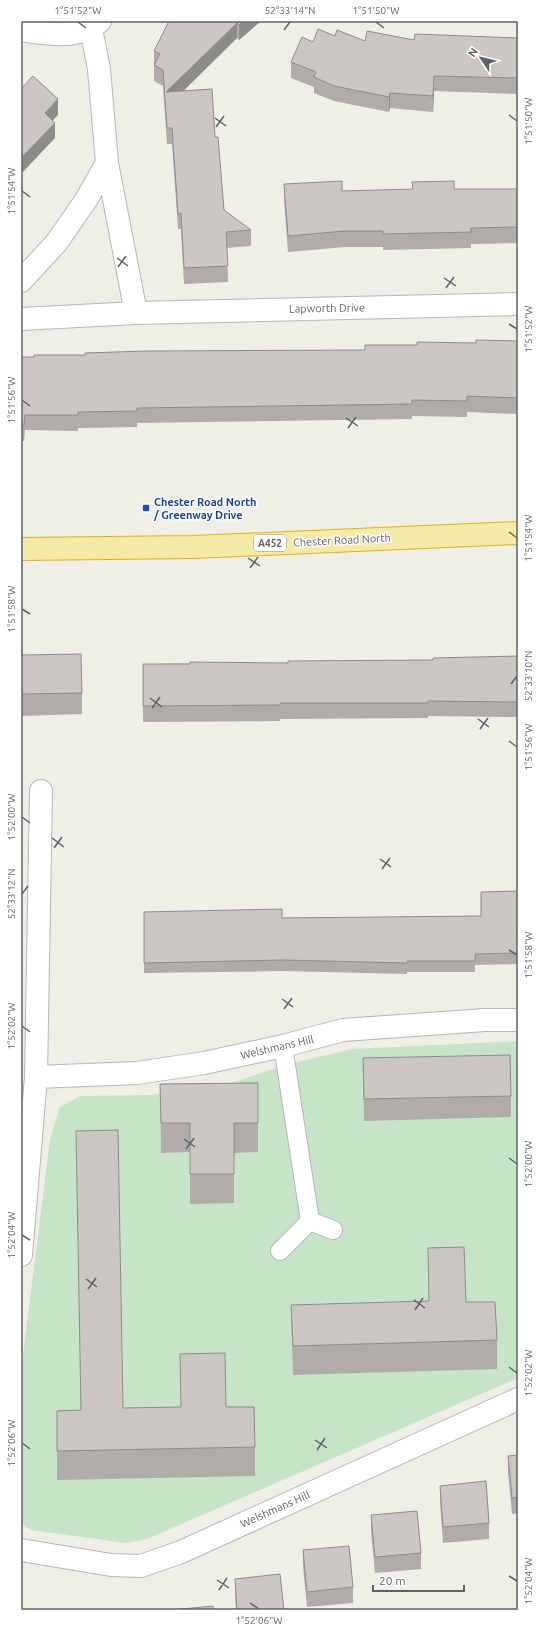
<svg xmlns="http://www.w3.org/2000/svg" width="539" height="1631" viewBox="0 0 539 1631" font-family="Ubuntu,sans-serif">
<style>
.green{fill:#c7e4c9}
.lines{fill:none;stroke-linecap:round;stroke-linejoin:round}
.service-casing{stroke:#b4b6ba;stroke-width:20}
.minor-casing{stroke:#b4b6ba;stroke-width:24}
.trunk-casing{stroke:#dfb017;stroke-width:24}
.service{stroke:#fff;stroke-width:18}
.minor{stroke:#fff;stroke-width:22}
.trunk{stroke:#f5eaa8;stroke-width:22}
.wall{fill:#afaca9}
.shaded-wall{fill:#8e8c89}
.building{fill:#cbc8c4;stroke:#8e8c89}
.ticks{fill:none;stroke:#5f6166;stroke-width:1.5}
.transit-dot{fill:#1a4fb4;stroke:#fff;stroke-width:1.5}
.labels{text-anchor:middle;stroke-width:3;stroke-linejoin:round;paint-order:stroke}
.shield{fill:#fff;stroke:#8f9094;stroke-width:1}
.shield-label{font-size:10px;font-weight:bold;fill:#5f6166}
.street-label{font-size:11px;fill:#5f6166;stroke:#fff}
.transit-label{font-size:11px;font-weight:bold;fill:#164399;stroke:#fff;text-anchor:start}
.neatline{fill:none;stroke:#5f6166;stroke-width:1.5}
.ticks-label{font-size:10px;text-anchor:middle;fill:#5f6166}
</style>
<rect width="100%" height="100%" fill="#efeee7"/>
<!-- green -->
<path class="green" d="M518,1041v337l-371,161 -21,4 -95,-13 -10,-6v-154l29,-230 10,-33 20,-11 71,-1 66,-7 68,-23 67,-16z"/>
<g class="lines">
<defs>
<path id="service" d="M283,1046l27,175 23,9
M280,1251l30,-30"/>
<path id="minor" d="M91,29l8,40 8,94 29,150
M21,30c26,4 58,10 79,-9
M21,281l36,-39 29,-42 21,-37
M21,319l115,-6 382,-9
M36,1077l5,-286
M21,1255l15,-178 101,-4 67,-10 79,-17 60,-16 142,-10h33
M21,1550l90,15 30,1 40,-14 337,-153"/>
<path id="trunk" d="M21,549l173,-2 324,-14"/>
</defs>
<!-- service casing -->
<use href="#service" class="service-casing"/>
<!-- minor casing -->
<use href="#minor" class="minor-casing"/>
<!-- trunk casing -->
<use href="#trunk" class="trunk-casing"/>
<!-- service -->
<use href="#service" class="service"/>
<!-- minor -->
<use href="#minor" class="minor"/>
<!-- trunk -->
<use href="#trunk" class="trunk"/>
</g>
<!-- wall -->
<path class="wall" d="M169,21h92l-22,19 -2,-2 -54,53 32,46 9,73 27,20v16l-24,2 1,34 -44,2 -3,-55h-3l-6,-85h-5l-4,-58 -9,-5v-30z
M335,36l30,5 49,-1 104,-2v56l-84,-3 -1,21 -43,-4 -1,4 -55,-11 -20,-8v-6l-23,-9v-16l22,-20z
M284,184l58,7 176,-2v54l-47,1v4l-88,2v-3h-38l-57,5 -4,-52z
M518,341v73l-51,-2v5l-55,-1v3l-275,4v4l-59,1v3l-53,-1 -1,11h-3v-84h13l51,-2 280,-5 52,-5z
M21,655l61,38v21l-61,2z
M518,656v61l-90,-1v2l-148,1v2l-137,1v-58l145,-1 145,-3z
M518,891v73l-43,1v7h-68v2l-124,-3 -139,2v-61l138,6 199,-2z
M363,1058l148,38v21l-147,4z
M258,1083v69l-24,1v50l-44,1v-52l-29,1 -1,-69z
M76,1131l47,277 58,-1 -1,-53 46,53 29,40v29l-198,4v-69l24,-1z
M428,1248l38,54 31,38v29l-204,6 -2,-70 138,-4z
M518,1455v58l-6,1 -4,-42v-16z
M440,1486l49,37v16l-46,4 -3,-41z
M371,1515l50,38v16l-46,4 -4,-42z
M303,1550l50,37v16l-46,4 -4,-41z
M235,1579l49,31h-48l-1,-15z"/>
<!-- shaded-wall -->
<path class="shaded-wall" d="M243,21h18l-22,19v-15z
M237,23v15l-71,70v-16z
M434,76v15l-1,21v-16z
M390,93v15l-1,4v-15z
M58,99v16l-13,13v-15z
M55,123v15l-34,36v-16z"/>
<!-- building -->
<path class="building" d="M169,21h74l-4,4 -2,-2 -71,69 46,-3 3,48h3l6,73 27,20 -25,2 2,34 -44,2 -3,-55 -3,1 -6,-86h-5l-4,-58 -9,-5 6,-11 -6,-3z
M318,29l17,7 2,-6 28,11 2,-10 47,9 1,-6 103,4v40l-84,-2 -1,20 -43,-3 -1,4 -55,-11 -20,-9 2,-5 -25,-10 11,-25 11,5z
M33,76l25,23 -13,14 10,10 -34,35v-69z
M342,181v10l71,-2 -1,-7 42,-1v8h64v38l-47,1v4l-88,2v-3h-38l-57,5 -4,-52z
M476,340l42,1v57l-51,-2v5l-55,-1v4l-275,4v3l-59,1v3h-53l-1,10h-3v-68h13v-2h51v-2l61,-2 219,-1v-5h52v-3l59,1z
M81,654l1,39 -61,1v-39z
M518,656v46l-90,-1v2h-148v2l-137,1v-42h47v-2l98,1v-2l145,-1v-2z
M518,891v62l-43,1v7h-68v2l-124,-3 -139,3v-51l138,-3v9l199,-2v-24z
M510,1055l1,41 -147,3 -1,-41z
M258,1083v40h-24v51h-44v-51h-29l-1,-39z
M118,1130l5,278 58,-1 -1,-53 45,-1 1,54h28l1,40 -198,4v-40l24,-1 -5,-279z
M464,1247l2,55h29l2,38 -204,6 -2,-41 138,-4 -1,-53z
M518,1455v42l-6,1 -4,-42z
M486,1481l3,42 -46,4 -3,-41z
M417,1511l4,42 -46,4 -4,-42z
M349,1546l4,41 -46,5 -4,-42z
M280,1574l4,36h-47l-2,-31z
M213,1606v4h-42z"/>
<!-- ticks -->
<path class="ticks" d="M78,22l8,6M376,22l8,6M284,30l6,-8M509,115l8,6M215,118l11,8M216,127l8,-11M22,191l8,6M117,258l11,8M118,267l8,-11M444,278l12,8M446,288l8,-11M509,324l8,5M22,400l8,6M346,418l12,8M348,428l8,-11M509,532l8,6M248,558l12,8M250,568l8,-11M22,609l8,5M511,684l6,-8M150,698l12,9M152,708l8,-11M478,719l11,8M480,729l8,-11M509,741l8,6M22,817l8,6M52,838l12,9M54,848l8,-11M380,859l11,8M382,869l8,-11M22,894l6,-8M509,950l8,5M282,999l11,8M284,1009l8,-11M22,1026l8,6M184,1139l11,8M186,1149l8,-11M509,1158l8,6M22,1235l8,5M86,1279l11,8M88,1289l8,-11M414,1300l11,8M415,1310l8,-12M509,1367l8,6M315,1440l12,8M22,1443l8,6M317,1450l8,-12M509,1576l8,5M217,1580l12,8M219,1590l8,-12M250,1603l9,6"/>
<!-- markers -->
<rect class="transit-dot" x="142" y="504" width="8" height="8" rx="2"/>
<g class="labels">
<!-- shield labels -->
<rect class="shield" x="254" y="535" width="32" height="16" rx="3"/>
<g class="shield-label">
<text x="270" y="547">A452</text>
</g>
<!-- street labels -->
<g class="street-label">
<text transform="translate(327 308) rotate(-1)" y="4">Lapworth Drive</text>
<text transform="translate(342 540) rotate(-3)" y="4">Chester Road North</text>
<text transform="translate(277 1047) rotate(-13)" y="4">Welshmans Hill</text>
<text transform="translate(275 1509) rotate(-24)" y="4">Welshmans Hill</text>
</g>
<!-- transit labels -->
<g class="transit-label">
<text x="154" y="506">Chester Road North<tspan x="154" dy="13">/ Greenway Drive</tspan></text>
</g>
</g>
<!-- border -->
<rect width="539" height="1631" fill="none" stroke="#ffffff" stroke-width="44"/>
<!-- north arrow -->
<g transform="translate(481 58) rotate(305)" stroke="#ffffff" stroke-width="3" paint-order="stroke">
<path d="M0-3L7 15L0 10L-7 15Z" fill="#5f6166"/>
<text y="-6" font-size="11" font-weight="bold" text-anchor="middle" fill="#5f6166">N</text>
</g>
<!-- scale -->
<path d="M373 1585v6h91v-6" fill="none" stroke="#5f6166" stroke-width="2"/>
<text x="379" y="1585" font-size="12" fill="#5f6166" stroke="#ffffff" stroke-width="3" paint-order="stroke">20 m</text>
<rect x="22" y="22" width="495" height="1587" class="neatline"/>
<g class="ticks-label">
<text x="78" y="14">1°51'52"W</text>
<text x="290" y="14">52°33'14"N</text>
<text x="376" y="14">1°51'50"W</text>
<text transform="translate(528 121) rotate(-90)" y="4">1°51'50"W</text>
<text transform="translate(11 191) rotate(-90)" y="4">1°51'54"W</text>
<text transform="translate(528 329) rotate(-90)" y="4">1°51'52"W</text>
<text transform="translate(11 400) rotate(-90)" y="4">1°51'56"W</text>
<text transform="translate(528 538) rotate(-90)" y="4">1°51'54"W</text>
<text transform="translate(11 609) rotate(-90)" y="4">1°51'58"W</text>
<text transform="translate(528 676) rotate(-90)" y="4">52°33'10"N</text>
<text transform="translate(528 747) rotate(-90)" y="4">1°51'56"W</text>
<text transform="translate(11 817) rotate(-90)" y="4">1°52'00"W</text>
<text transform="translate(11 894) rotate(-90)" y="4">52°33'12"N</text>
<text transform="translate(528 955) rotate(-90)" y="4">1°51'58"W</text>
<text transform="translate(11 1026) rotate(-90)" y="4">1°52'02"W</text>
<text transform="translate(528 1164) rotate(-90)" y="4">1°52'00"W</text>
<text transform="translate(11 1235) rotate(-90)" y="4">1°52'04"W</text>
<text transform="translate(528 1373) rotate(-90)" y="4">1°52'02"W</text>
<text transform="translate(11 1443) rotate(-90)" y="4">1°52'06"W</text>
<text transform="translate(528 1581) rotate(-90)" y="4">1°52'04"W</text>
<text x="259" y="1624">1°52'06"W</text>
</g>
</svg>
